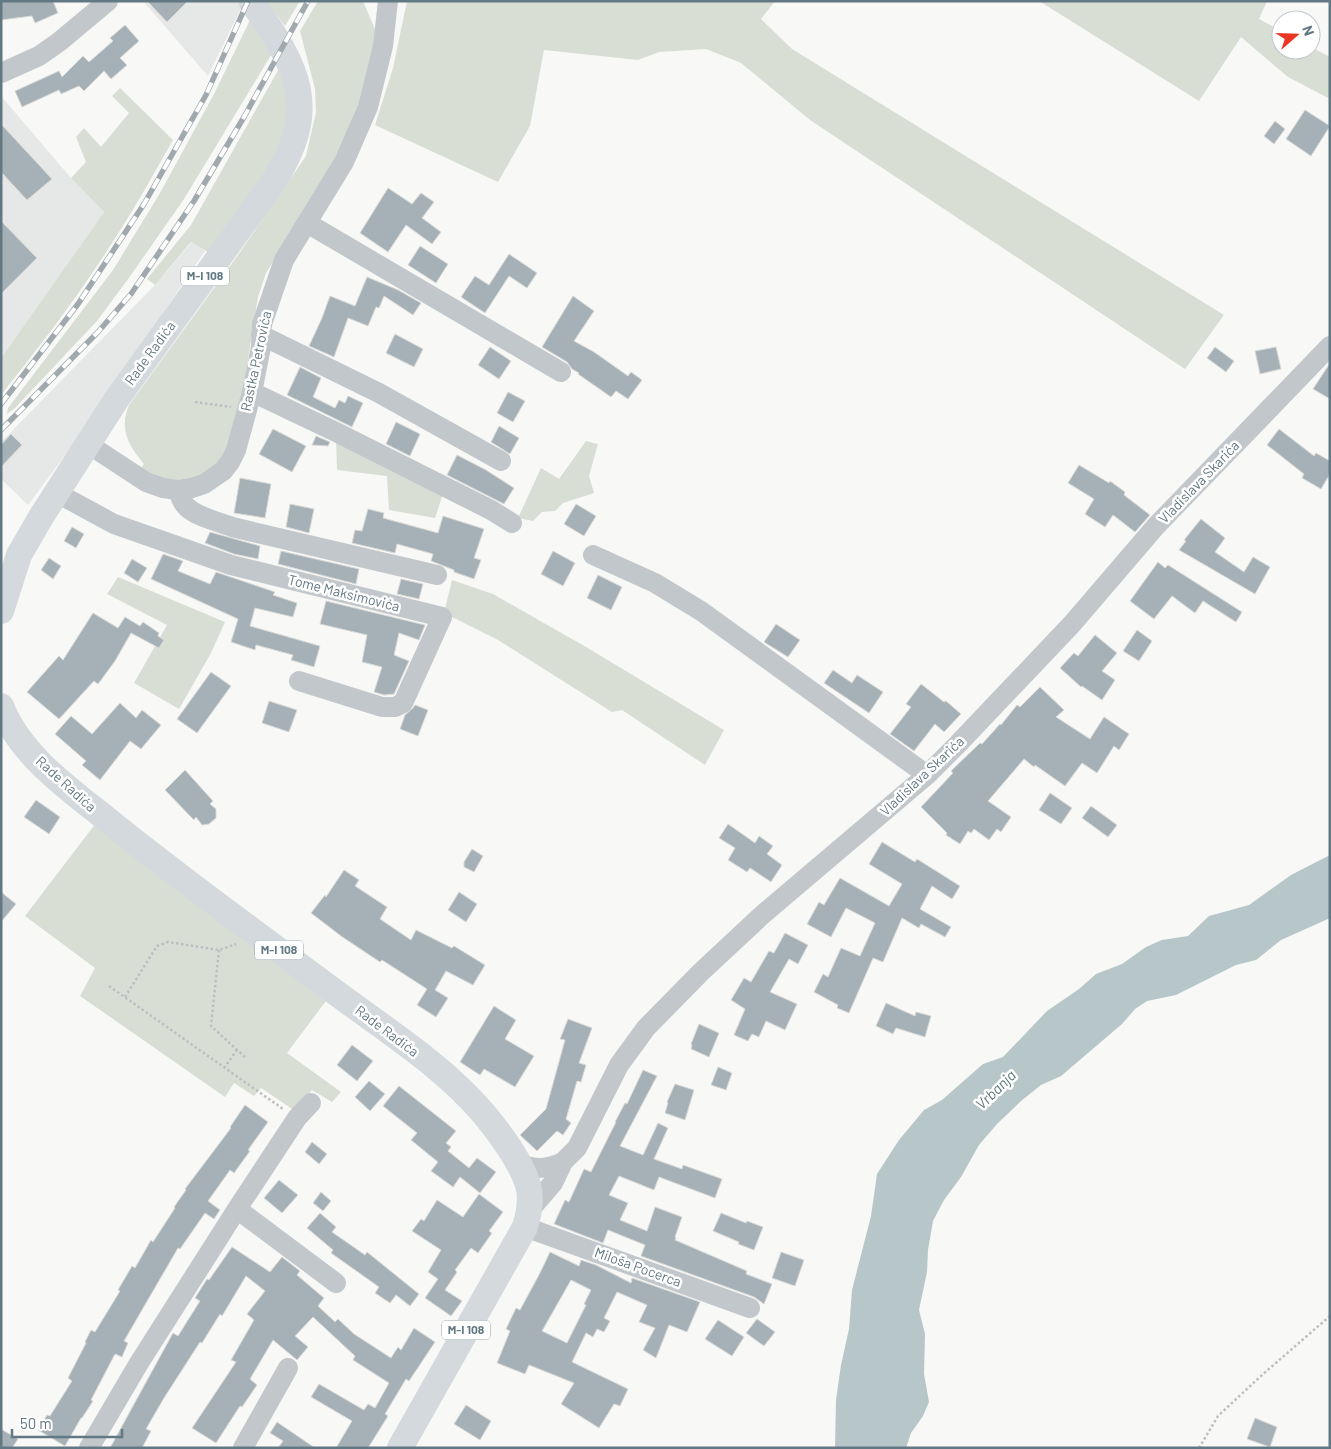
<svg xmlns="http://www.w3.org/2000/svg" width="1331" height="1449" viewBox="0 0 1331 1449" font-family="Barlow,sans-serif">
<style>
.built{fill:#e6e8e7}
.green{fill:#d9ded5}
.water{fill:#b7c6c9}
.building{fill:#a5b1b6;stroke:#dadad8;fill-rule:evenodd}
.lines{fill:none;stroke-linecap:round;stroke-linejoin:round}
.path{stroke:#bbbfc1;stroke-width:2.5;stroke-dasharray:2.5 2.5;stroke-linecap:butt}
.minor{stroke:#c1c7ca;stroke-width:20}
.major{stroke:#d3d9dc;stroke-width:26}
.rail-casing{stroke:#a0aaae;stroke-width:5.5}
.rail{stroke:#fff;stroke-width:4;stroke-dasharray:11;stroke-linecap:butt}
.labels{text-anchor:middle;stroke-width:5;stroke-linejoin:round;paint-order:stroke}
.shield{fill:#fff;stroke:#91a0a8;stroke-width:1}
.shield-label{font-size:12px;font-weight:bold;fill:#627882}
.street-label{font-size:14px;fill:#627882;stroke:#fff}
.water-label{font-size:15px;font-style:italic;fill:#5d787c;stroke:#fff}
</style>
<rect width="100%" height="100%" fill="#f8f8f6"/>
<!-- built -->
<path class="built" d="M143,1h98l2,3 -35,72z
M1,96l70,82 33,34 -103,146z
M192,242l13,9 -125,184 -52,70 -27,-26v-37l154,-157z"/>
<!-- green -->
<path class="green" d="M266,1h34l-15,25z
M318,1h45l13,31 -12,62 -8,15 -18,48 -72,116 -8,24 -18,112 -14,45 -7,11 -22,14 -30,1 -16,-5 -10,-7 3,-4c-16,-19 -25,-35 -15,-59l109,-150 68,-99 10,-44 -1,-23 -15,-58z
M407,1h368l-14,18 31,30 432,266 -39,54 -375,-249 -69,-57 -35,-14 -47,3 -21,8 -94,-10 -14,76 -32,56 -123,-57 18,-57z
M1039,1h228l-8,18 22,12v19h30v-3l19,10v42l-42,-22 -47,-40 -42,64z
M251,18l22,34 -89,147 -53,76 -34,46 -82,87 -8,6 1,-6 105,-138 47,-77 54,-99z
M281,65l8,30 -3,47 -73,113 -22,-13 -36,43 -8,-6 44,-54z
M120,88l53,52c-23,41 -46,81 -72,120 -31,47 -65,91 -100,135v-37l103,-146 -33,-34 15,-16 -10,-25 8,-9 17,19 28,-34 -17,-17z
M336,438l108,53 -9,27 -46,-8 -2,-34 -50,-6z
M586,441l12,3 -9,32 5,17 -31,10 -8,8 -13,1 -9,9 -15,-3 23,-50 18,11z
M118,577l107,45 -14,31 -32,56 -45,-26 33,-58 -60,-31z
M452,580l41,14 93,53 138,83 -19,35 -83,-55 -10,2 -114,-72 -54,-27z
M96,823l233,174 -42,56 54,39 -9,10 -20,-12 -17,21 -34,-23 -7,8 -20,-13 -9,14 -145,-101 15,-28 -70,-52z"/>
<!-- water -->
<path class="water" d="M1330,855v63l-49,22 -25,20 -20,5 -60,30 -29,6 -12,8 -13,15 -61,52 -20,9 -20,16 -24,23 -18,21 -18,32 -17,23 -11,21 -5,29 -1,22 -8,38 6,24 -1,40 5,28 -6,14 -12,17 -5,15h-71l1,-48 5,-35 8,-36 3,-39 19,-74 6,-42 22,-34 25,-30 18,-10 41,-36 20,-7 44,-46 32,-22 17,-15 26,-10 24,-17 16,-7 26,-4 21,-20 40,-11 42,-30z"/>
<!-- building -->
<path class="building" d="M8,1h45l5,12 -23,10 -3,-7 -31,4v-18z
M147,1h41l-21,21z
M125,25l14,16 -19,17 7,7 -16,14 -7,-8 -20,20 -5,-5 -18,8 -2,-4 -37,17 -7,-16 44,-20 3,6 21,-21 6,6 24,-21 -3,-3z
M1305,110l25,16 -19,30 -25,-17z
M1275,121l10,8 -11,15 -10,-8z
M1,124l51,55 -25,21 -26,-28z
M388,188l24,16 9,-11 13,9 -12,16 19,14 -9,12 -26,-19 -18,27 -28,-19z
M1,221l36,37 -36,36z
M420,246l28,18 -12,19 -28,-18z
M509,254l28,19 -10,15 -18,-12 -24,37 -24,-16 14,-21 14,9z
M367,277l31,13 23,13 -8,12 -29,-19 -5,12 -3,-1 -8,19 -20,-8 -14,39 -25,-11 13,-28 8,-22 25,10z
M573,296l21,15 -20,30 20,11 34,24 3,-4 11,8 -14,19 -12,-8 -5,6 -33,-23 1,-1 -7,-4 -5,-7 -25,-15z
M395,334l28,15 -9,18 -28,-14z
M490,347l21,14 -12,18 -21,-14z
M1215,347l19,14 -8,11 -19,-14z
M1276,347l5,22 -21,5 -5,-23z
M1330,363v36l-17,-10z
M300,367l21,11 -8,19 22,11 4,-8 6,3 3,-7 15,7 -11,24 -65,-32z
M508,392l17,9 -12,21 -16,-9z
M396,422l24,12 -10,22 -24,-12z
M499,426l20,12 -9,16 -19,-12z
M273,429l33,17 -14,26 -33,-18z
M1279,429l35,27 2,-3 14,8v13l-9,15 -19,-11 2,-4 -37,-29z
M11,434l11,11 -21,22v-22z
M316,436l14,6 -2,4 -16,-1z
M457,455l29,15 28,18 -10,16 -57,-29z
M1079,465l30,18 1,-2 15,11 -1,3 26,20 -15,17 -22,-17 -8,12 -20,-13 9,-15 -26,-16z
M240,478l31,6 -6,34 -31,-5z
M290,504l24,5 -5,24 -23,-6z
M576,504l20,12 -12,20 -20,-12z
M368,509l16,4 -1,5 55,15 5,-17 41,13 -10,29 7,2 -7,19 -20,-7v-2l-23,-9 2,-7 -36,-10 -2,9 -43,-10 3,-13 7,1z
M1201,519l24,19 -10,14 29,20 9,-15 17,10 -15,27 -76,-44 7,-9 -2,-1z
M72,527l12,7 -8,14 -12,-7z
M210,532l50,14 -2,13 -24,-5 -29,-11z
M281,551l78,18 -3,15 -78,-20z
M553,551l22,12 -12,23 -22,-12z
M163,554l20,7 -5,10 32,13 6,-12 59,20 -2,3 24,8 -4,14 -38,-9 -5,18 70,20 -6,21 -23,-7 2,-5 -37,-10 -1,5 -24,-8 7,-23 -87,-40z
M49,558l12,8 -8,13 -12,-9z
M132,559l15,9 -9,14 -14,-9z
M1158,562l7,6 3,-3 74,47 -6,10 -33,-21 -8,12 -23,-17 -18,23 -24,-18z
M598,575l24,12 -11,23 -24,-12z
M401,579l22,5 -4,15 -22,-5z
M326,601l99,24 -6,15 -20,-7 -5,22 15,6 -15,33 -10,1 -10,-3 8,-25 -20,-5 5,-27 -47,-11z
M93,613l25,15 7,-11 15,9 3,-4 16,11 -1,3 6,4 -5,8 -28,-15 -16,28 -17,23 -4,-3 -35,38 -32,-27 32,-36 4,4z
M776,624l24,16 -12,17 -24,-15z
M1137,630l15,11 -13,20 -16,-10z
M1095,635l22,18 -15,18 13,9 -13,20 -20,-14 -1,1 -21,-19 14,-15 4,3z
M833,670l19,13 5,-8 26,17 -14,21 -45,-30z
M211,672l20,14 -34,47 -20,-14z
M921,684l23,18 2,-1 15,13 -17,18 -9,-8 -21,27 -24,-17 21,-27 -5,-3z
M1040,687l24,23 -8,7 34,22 14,-22 25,17 -10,16 -5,-4 -17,27 -15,-10 -17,23 -30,-21 -1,2 -10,-8 -36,42 23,16 -10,15 -4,-3 -8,11 -15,-11 -3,4 -3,-2 -8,13 -14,-9 1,-2 -26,-26 32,-34 -2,-2 29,-28 2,1 18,-20 1,1 16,-20 3,2z
M269,701l28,9 -8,22 -27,-9z
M120,703l16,15 6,-8 19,15 -20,24 -11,-8 -30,39 -18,-15 4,-4 -31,-27 16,-18 21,18z
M415,705l13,5 -10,26 -18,-7 5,-14 8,-7z
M185,770l28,31 -3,3 6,5v9l-7,6 -7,1 -6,-8 -2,3 -29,-30z
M1050,793l22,15 -11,16 -22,-14z
M36,800l24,17 -11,17 -25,-17z
M1091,806l26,19 -9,12 -26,-19z
M728,824l27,19 4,-7 14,10 -6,8 15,11 -11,17 -21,-14 -3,4 -19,-12 7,-12 -16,-10z
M882,842l33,20 2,-3 43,27 -8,13 -20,-13 -12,23 31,18 -6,10 -24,-13 -2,4 -17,-10 -19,44 -10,-4 -24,55 -12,-5 1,-3 -24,-13 9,-18 5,3 13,-29 19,8 15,-33 -29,-15 -15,29 -24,-13 12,-22 5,3 16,-27 49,28 13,-22 -33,-20z
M472,849l11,7 -9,16 -10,-5v-5z
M344,870l15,10 -4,6 32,21 -7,12 31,21 5,-10 36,18 2,-2 31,19 -12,20 -27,-14 -11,19 13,8 -12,19 -19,-12 10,-16 -45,-29 -2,2 -39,-26 -30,-23 14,-18 1,2z
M1,892l15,12 -15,18z
M459,892l18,12 -11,18 -18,-12z
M785,933l23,12 -10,19 -9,-5 -19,33 27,12 -12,26 -19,-9 -7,16 -7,-3 -4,7 -14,-6 11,-26 -14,-9 13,-22 7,4 18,-31 5,2z
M886,1003l29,13 1,-4 15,4 -6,21 -29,-9 -3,6 -17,-8z
M494,1006l22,14 -11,19 29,17 -19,31 -31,-18 -4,6 -20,-13z
M568,1019l24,9 -13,35 7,2 -5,17 -4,-1 -11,38 5,4 -8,12 -6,-4 -20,20 -17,-16 26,-26 19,-69 -5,-1z
M699,1024l20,9 -10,24 -18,-8 1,-4 -1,-1z
M352,1045l21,16 -16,20 -20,-16z
M718,1067l14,6 -6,17 -15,-5z
M643,1070l14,6 -37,70 23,9 15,-32 10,5 -14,31 28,10 1,-4 39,14 -7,19 -56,-21 -5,13 -35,-14 -10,19 19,8 -8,17 27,11 8,-24 27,10 -7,20 1,1 -1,2 72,31 -1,3 26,10 -8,20 -10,-7 -113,-41 4,-11 -37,-15 -5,13 -49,-19 11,-24 4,2 15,-33 7,3 25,-50h-1l10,-19 2,1z
M369,1081l16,13 -15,17 -15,-14z
M675,1084l19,6 -9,30 -20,-7 3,-10 -1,-1z
M399,1086l57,45 -10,12 5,4 -3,4 21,17 8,-10 19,14 -16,21 -20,-16 -7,10 -22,-16 7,-9 -27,-22 6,-7 -34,-27z
M245,1105l23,17 -20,28 2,1 -16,22 -4,-3 -22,31 12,9 -6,9 -9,-6 -25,36 -2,-1 -54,93 4,2 -6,14 -7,-3 -24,46 2,1 -11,17h-1l-16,28 -27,-16 9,-15 3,1 22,-35 -4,-3 18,-35 -1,-1 6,-12 4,2 25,-41 -2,-1 14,-24 3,2 16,-28 2,2 22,-34 -1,-1 12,-17 -1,-1 46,-61 -1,-1z
M312,1142l15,12 -8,10 -14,-12z
M279,1180l19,15 -16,18 -18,-15z
M321,1192l10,9 -8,10 -10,-8z
M479,1194l24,18 -14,19 3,2 -14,20 -7,-5 -16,22 2,2 -12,18 17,11 -11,15 -26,-18 13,-19 -10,-7 13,-22 -29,-19 9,-12 3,2 13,-21 26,17z
M320,1213l16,14 -4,5 33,23 2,-3 52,42 -9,12 -14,-11 -6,8 -15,-10 4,-6 -48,-34 2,-3 -26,-22z
M721,1213l25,10 1,-2 16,6 -9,23 -16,-6 1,-2 -26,-11z
M232,1247l38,25 12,-15 18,14 -3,4 27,23 -6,8 17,16 3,-3 16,15 37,24 7,-11 3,3 13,-22 21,14 -26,39 -3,-2 -21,35 3,2 -20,32h-32l16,-27 -41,-24 8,-13 45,26 4,-6 7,4 14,-25 -36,-23 2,-4 -42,-39 -18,19 13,11 -11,13 -24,-20 -23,39 7,6 -15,22 -2,-1 -24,37 -24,-15 44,-66 -5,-2 23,-40 -7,-6 18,-23 -19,-15 -24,40 -2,-2 -18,29 -2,-1 -36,56 -18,31 5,2 -9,17h-32l63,-115 5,3 22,-35 -5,-3 12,-19 2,1z
M550,1252l29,14 2,-6 15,5 35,18 1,-5 68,24 -13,30 -18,-7 -13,33 -13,-8 12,-22 -16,-6 8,-17 -30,-13 -13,26 6,3 -6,11 -7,-3 -4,8 -7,-4 -14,29 56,27 -8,17 -6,-2 -15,24 -38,-24 13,-21 -45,-18 -4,9 -28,-11 13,-32 -4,-2 10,-21 4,2 20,-37zM571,1280l20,10 -7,14 2,1 -19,38 -25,-12z
M781,1252l23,8 -9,26 -23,-8z
M757,1319l18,13 -11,14 -18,-13z
M718,1320l26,17 -12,19 -27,-17z
M466,1405l25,16 -11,19 -26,-16z
M1255,1418l22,9 -7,20 -23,-8z
M277,1422l38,26h-37l5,-7 -13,-8z
M1,1429l17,10 -6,9h-11z"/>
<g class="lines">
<!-- path -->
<path class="path" d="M195,402l36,5
M219,950l-8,76 35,32
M109,986l174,123
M125,997l32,-51 11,-4 51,8 17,-6
M224,1068l13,-18
M1199,1448l19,-32 44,-41 68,-59"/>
<!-- minor -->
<path class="minor" d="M1,73l38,-17 20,-14 49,-41
M307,223l254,149
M261,335l118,58 122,68
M252,392l84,40 155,78 21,13
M88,444l58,38 17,6 15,2 14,-2 12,-4 19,-13 7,-9 6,-12 16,-58 9,-45 1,-23 22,-64 60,-98 24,-55 15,-61 5,-45
M178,490c2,5 3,11 7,15 8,11 34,17 47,22l205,48
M57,493l57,31 117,41 211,52 -39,86 -8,4h-13l-83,-26
M593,555l62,28 46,28 226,164
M518,1164c17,5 28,6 45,-2
M237,1209l99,74
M529,1211l24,-28 10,-21 14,-14 42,-83 27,-37 55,-56 60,-56 166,-141 31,-31 114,-120 84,-98 174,-180
M525,1227l225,81
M89,1448l50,-85 98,-154 60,-91 14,-15
M243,1448l45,-80"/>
<!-- major -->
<path class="major" d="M1,611l18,-56 22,-38 75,-117 156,-216c49,-75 27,-116 -21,-183
M1,706c18,47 65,81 103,111 76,62 156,119 235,178 50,37 104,71 145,119 15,18 37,48 44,71 4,14 1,29 -3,42l-125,221"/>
<defs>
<path id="rail" d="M1,404l77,-100 66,-100 62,-109 42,-94
M1,430l97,-98 33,-38 63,-93 50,-84 64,-116"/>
</defs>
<!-- rail casing -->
<use href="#rail" class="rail-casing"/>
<!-- rail -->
<use href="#rail" class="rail"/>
</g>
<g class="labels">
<!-- shield labels -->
<g class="shield">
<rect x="181" y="266.5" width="48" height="19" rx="4"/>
<rect x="255" y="940.5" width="48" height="19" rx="4"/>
<rect x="442" y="1320.5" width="48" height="19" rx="4"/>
</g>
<g class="shield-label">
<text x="205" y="280">M-I 108</text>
<text x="279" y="954">M-I 108</text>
<text x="466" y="1334">M-I 108</text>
</g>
<!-- street labels -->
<g class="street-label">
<text transform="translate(150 353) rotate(-54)" y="5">Rade Radića</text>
<text transform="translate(256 361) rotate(-78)" y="5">Rastka Petrovića</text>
<text transform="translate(1199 482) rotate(-46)" y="5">Vladislava Skarića</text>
<text transform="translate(344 593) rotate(14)" y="5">Tome Maksimovića</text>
<text transform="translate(922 776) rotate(-43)" y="5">Vladislava Skarića</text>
<text transform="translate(66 784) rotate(42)" y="5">Rade Radića</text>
<text transform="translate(387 1031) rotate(37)" y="5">Rade Radića</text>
<text transform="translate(638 1267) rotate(20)" y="5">Miloša Pocerca</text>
</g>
<!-- water labels -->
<g class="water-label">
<text transform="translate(996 1090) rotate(-44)" y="5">Vrbanja</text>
</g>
</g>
<!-- border -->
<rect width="1331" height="1449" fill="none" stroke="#627882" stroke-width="5"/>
<!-- north arrow -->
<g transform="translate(1296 35) rotate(70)"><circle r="24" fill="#ffffff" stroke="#c0c9cd"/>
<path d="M0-4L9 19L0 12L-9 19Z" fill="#ea3724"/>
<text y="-8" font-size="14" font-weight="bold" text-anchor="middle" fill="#627882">N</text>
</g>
<!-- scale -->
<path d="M12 1429v8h110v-8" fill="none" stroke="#627882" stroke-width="2.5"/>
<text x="20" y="1429" font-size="15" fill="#627882" stroke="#ffffff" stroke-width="4" paint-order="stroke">50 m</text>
</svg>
